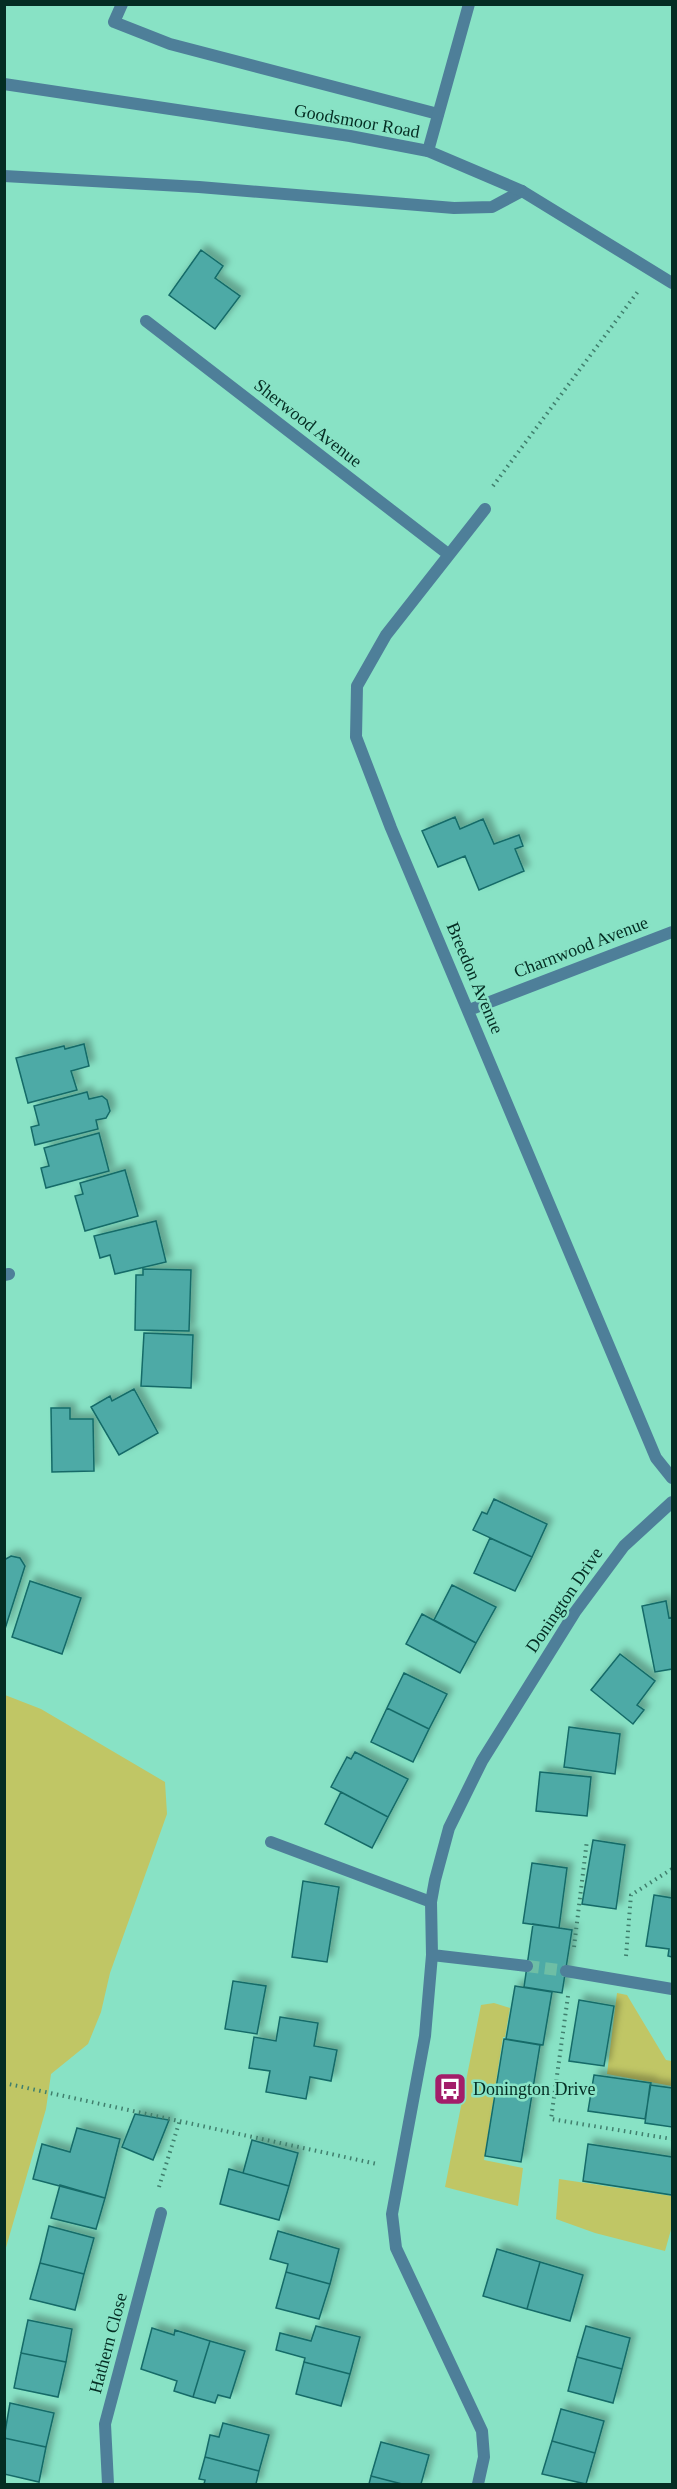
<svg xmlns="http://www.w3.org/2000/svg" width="677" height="2489" viewBox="0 0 677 2489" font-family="'Times New Roman',serif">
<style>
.green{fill:#c0c665}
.building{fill:#4daaa6;stroke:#146b68;stroke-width:1.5;filter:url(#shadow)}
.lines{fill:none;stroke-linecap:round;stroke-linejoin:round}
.minor-tunnel{stroke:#6ebea5;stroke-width:12;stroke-dasharray:12 6;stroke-linecap:butt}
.path{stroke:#407f6d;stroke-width:4;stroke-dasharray:1.5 4.5;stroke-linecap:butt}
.service{stroke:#4e7f99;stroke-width:12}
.minor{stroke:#4e7f99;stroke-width:12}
.tertiary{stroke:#4e7f99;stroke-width:12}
.labels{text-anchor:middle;stroke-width:5;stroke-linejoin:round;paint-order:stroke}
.street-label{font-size:18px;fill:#042d23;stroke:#88e2c5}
.poi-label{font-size:18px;fill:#042d23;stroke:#88e2c5;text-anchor:start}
</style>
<defs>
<filter id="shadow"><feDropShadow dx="5.5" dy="-5.5" stdDeviation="3" flood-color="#0004"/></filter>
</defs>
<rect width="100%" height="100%" fill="#88e2c5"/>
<!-- green -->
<path class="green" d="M5,1695l36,14 124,73 2,32 -57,159 -9,39 -13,32 -37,30 -5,35 -41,142z
M617,1993l10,2 39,65 6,1v25l-65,-12z
M494,2003l16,5 -5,29h-2l-19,123 39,8 -5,38 -73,-19 36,-182z
M559,2179l113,17v30l-7,25 -70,-18 -39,-14z"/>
<!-- building -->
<path class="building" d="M201,250l22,16 -8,12 25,18 -25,33 -46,-34z
M455,817l5,12 23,-10 11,25 25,-9 4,11 -8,3 9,22 -45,19 -14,-34 -27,11 -16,-36z
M84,1044l5,22 -18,5 6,19 -49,13 -12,-45 48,-12 1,3z
M87,1092l2,7 13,-3 5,4 3,11 -4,7 -10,2 2,9 -63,16 -4,-18 8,-2 -5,-19z
M99,1133l10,38 -63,17 -5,-20 8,-2 -5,-18z
M125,1170l13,46 -53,15 -10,-35 8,-2 -3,-11z
M156,1221l10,41 -51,12 -5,-19 -10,3 -6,-22z
M143,1269l48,1 -2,61 -54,-1 1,-55h7z
M144,1333l49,2 -2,53 -50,-2z
M134,1389l24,44 -39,22 -28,-48 19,-11 2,5z
M51,1408h19v11h23l1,52 -42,1z
M494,1499l53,25 -15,33 -59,-27 9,-18 5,2z
M490,1538l42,19 -17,34 -41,-18z
M11,1556l9,2 5,8 -21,66v-72z
M30,1581l51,17 -19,56 -50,-17z
M452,1585l44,22 -20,36 -42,-23z
M666,1601l3,17 3,-1v52l-17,3 -13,-66z
M422,1614l54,29 -16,30 -54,-29z
M620,1654l35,27 -18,24 7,5 -11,14 -42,-34z
M404,1673l43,21 -18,35 -42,-21z
M387,1708l42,21 -16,33 -42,-20z
M569,1727l51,7 -5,40 -51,-7z
M355,1752l53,27 -20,38 -57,-30 16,-30 4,2z
M540,1772l51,5 -4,39 -51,-5z
M341,1792l47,25 -16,31 -47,-24z
M593,1840l32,5 -9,64 -34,-5z
M532,1863l35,5 -8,60 -36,-5z
M303,1881l36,6 -12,75 -35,-5z
M654,1895l18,3v59l-4,-1 1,-7 -23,-3z
M533,1924l39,6 -10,63 -38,-6z
M233,1981l33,5 -9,48 -32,-5z
M515,1986l37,6 -9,53 -37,-6z
M579,2000l35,6 -10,60 -35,-5z
M280,2017l38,6 -4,23 23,4 -6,31 -21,-4 -4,22 -40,-7 4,-21 -21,-3 5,-31 22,4z
M504,2039l36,6 -19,117 -36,-6z
M594,2075l57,8 -6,36 -57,-8z
M650,2085l22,3v39l-27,-4z
M135,2114l34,6 -16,40 -31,-13z
M77,2128l43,11 -15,59 -72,-19 9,-35 28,8z
M252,2140l46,13 -9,33 -46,-13z
M588,2144l84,13v38l-89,-14z
M229,2169l60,17 -10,34 -59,-16z
M60,2185l45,13 -9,31 -45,-11z
M49,2226l45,12 -10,36 -44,-11z
M278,2231l61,18 -9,35 -44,-12 2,-8 -18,-5z
M497,2249l43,13 -13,47 -44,-13z
M540,2262l43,13 -13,46 -43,-12z
M40,2263l44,11 -9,36 -45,-11z
M286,2272l44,12 -11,35 -43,-11z
M28,2320l44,9 -6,33 -45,-9z
M316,2326l44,11 -10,37 -46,-12 1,-4 -29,-8 4,-17 31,8z
M586,2326l44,12 -8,31 -45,-12z
M152,2328l22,7 1,-5 35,11 -17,56 -19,-6 3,-10 -36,-12z
M210,2341l35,10 -15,47 -12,-3 -3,8 -22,-6z
M21,2353l45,9 -8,35 -44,-9z
M577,2357l45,12 -9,34 -45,-12z
M304,2362l46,12 -9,32 -45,-12z
M10,2403l44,10 -8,34 -42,-9z
M561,2409l43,12 -9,32 -43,-12z
M223,2423l46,12 -10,36 -54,-14 5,-22 9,2z
M4,2438l42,9 -7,35 -35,-8z
M552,2441l43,12 -9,31 -44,-10z
M381,2442l48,13 -8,29h-19l-31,-8z
M205,2457l54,14 -3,13h-52l1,-4 -6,-1z
M371,2476l31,8h-33z"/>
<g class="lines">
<!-- minor-tunnel -->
<path class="minor-tunnel" d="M527,1966l39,5"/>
<!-- path -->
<path class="path" d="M493,486l146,-196
M574,1947l13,-107
M626,1956l5,-61 41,-26
M568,1996l-17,123 121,20
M4,2083l373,81
M159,2187l21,-67"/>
<!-- service -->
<path class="service" d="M122,4l-8,18 56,22 268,70
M4,176l195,11 255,21 38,-1 30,-16
M271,1842l160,60"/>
<!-- minor -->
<path class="minor" d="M428,151l41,-147
M146,321l302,233
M485,509l-99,126 -29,51 -1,51 35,91 265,630 16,20
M469,1010l203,-78
M4,1275l5,-1
M432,1955l95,11
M566,1971l106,18
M108,2484l-3,-60 56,-211
M478,2484l6,-27 -2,-26 -86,-183 -4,-34 33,-178 7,-81 -1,-53 4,-22 14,-52 33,-67 93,-149 49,-66 48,-44"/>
<!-- tertiary -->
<path class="tertiary" d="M4,84l346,52 78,15 94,40 150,92"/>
</g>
<!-- icons -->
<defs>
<symbol id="bus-square" viewBox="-11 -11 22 22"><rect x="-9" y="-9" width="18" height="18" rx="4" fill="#a31d69" stroke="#88e2c5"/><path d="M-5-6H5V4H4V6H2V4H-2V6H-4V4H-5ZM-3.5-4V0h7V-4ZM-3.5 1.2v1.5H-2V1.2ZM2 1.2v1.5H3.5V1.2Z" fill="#fff"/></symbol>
</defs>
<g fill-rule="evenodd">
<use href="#bus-square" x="431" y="2070" width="38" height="38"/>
</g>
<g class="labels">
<!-- street labels -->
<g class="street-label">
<text transform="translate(357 121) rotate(10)" y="6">Goodsmoor Road</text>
<text transform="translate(308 423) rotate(38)" y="6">Sherwood Avenue</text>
<text transform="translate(581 947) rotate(-21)" y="6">Charnwood Avenue</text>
<text transform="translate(475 978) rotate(67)" y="6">Breedon Avenue</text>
<text transform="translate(564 1600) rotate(-56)" y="6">Donington Drive</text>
<text transform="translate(108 2343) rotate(-75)" y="6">Hathern Close</text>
</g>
<!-- poi labels -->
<g class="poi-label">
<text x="473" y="2095">Donington Drive</text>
</g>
</g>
<!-- border -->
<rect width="677" height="2489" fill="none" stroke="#042d23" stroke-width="12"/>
</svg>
